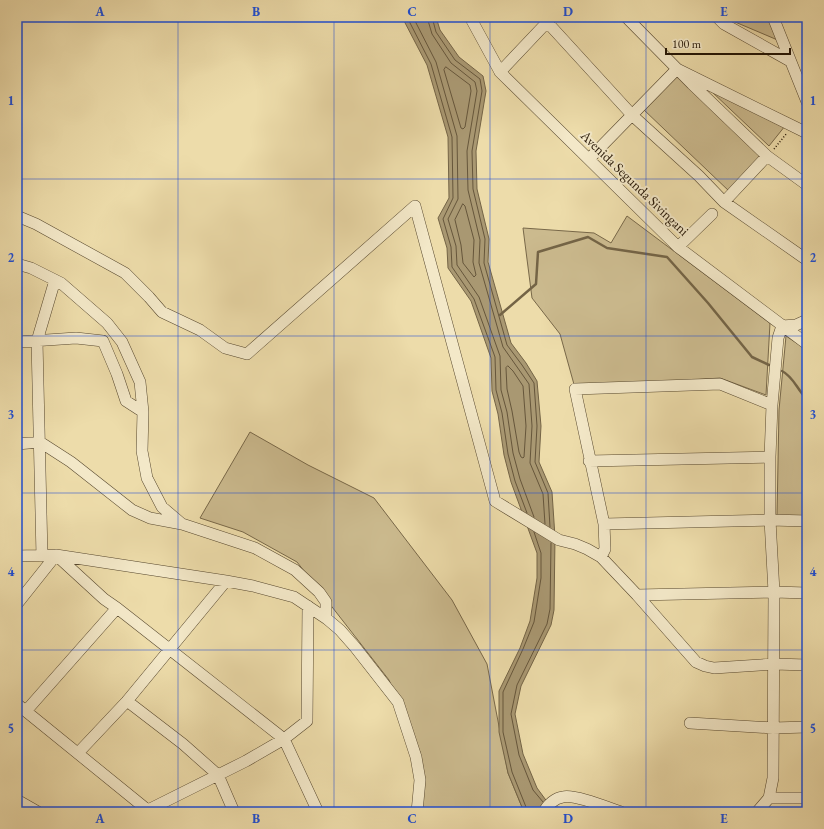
<svg xmlns="http://www.w3.org/2000/svg" width="824" height="829" viewBox="0 0 824 829" font-family="'EB Garamond',serif">
<style>
.green{fill:#cbba8e;stroke:#786849}
.water{fill:#a99872;stroke:#746446}
.lines{fill:none;stroke-linecap:round;stroke-linejoin:round}
.shore{stroke:#66563b;stroke-width:1}
.stream{stroke:#746446;stroke-width:2.5}
.minor-casing{stroke:#56472e;stroke-width:12}
.path{stroke:#241504;stroke-width:1.5;stroke-dasharray:1 2;stroke-linecap:butt}
.minor{stroke:#f3e8c8;stroke-width:11}
.grid{fill:none;stroke:#1d4ed8;stroke-width:1;stroke-opacity:0.55}
.labels{text-anchor:middle;stroke-width:4;stroke-linejoin:round;paint-order:stroke}
.street-label{font-size:14px;fill:#241504;stroke:#f3e8c8}
.neatline{fill:none;stroke:#1d4ed8;stroke-width:1.5}
.grid-label{font-size:13px;text-anchor:middle;font-weight:bold;fill:#1d4ed8}
</style>
<rect width="100%" height="100%" fill="#eddcaa"/>
<filter id="stains"><feTurbulence type="fractalNoise" baseFrequency=".005" numOctaves="4"/><feColorMatrix values="0 0 0 0 .2 0 0 0 0 .09 0 0 0 0 .02 0 0 0 .5 -.17"/></filter>
<radialGradient id="worn" r=".72"><stop offset=".6" stop-color="#630" stop-opacity="0"/><stop offset="1" stop-color="#630" stop-opacity=".3"/></radialGradient>
<!-- green -->
<path class="green" d="M727,17h41l12,24 -52,-22z
M677,73l87,83 -34,36 -87,-83z
M710,90l75,36 -16,20z
M627,216l143,107 -4,72 -46,-17 -145,10 -15,-54 -28,-36 -9,-70 71,5 17,10z
M786,336l21,14v166h-30l2,-106z
M250,432l58,33 66,33 78,102 35,64 21,109 16,39h-106l2,-60 -31,-72 -92,-118 -54,-30 -43,-14z"/>
<!-- water -->
<path class="water" d="M402,17h34l4,13 19,27 24,19 3,15 -10,60 1,38 12,50 -1,23 23,81 15,20 11,18 4,45 -2,36 13,30 3,45 -1,73 -3,15 -30,61 -6,28 8,40 14,34 14,19 6,5h-33l-16,-39 -9,-41v-41l21,-43 10,-27 7,-43v-25l-26,-71 -7,-27 -6,-41 -6,-23 -1,-33 -20,-57 -23,-33 -1,-20 -9,-30 11,-20 -1,-61 -21,-72z"/>
<g class="lines">
<!-- shore -->
<path class="shore" d="M407,17l24,47 21,73 1,61 -10,21 8,28 1,20 22,32 21,58 1,33 6,23 6,41 7,27 12,32
M413,17l23,45 21,74 1,63 -10,20 8,27 1,19 22,32 21,59 1,34 6,22 6,41 7,26 14,38
M427,17l5,17 19,29 24,19 2,9 -10,60 1,39 12,50 -1,23 24,84 26,37 3,42 -2,37 13,31 2,30
M432,17l4,15 19,28 25,19 2,12 -10,60 1,38 12,50 -1,24 23,82 15,20 12,18 3,43 -2,36 13,31 2,34
M446,67l24,18 1,6 -6,36 -2,2 -2,-1 -17,-58z
M463,204l2,2 9,34 -1,22 3,13 -2,2 -11,-14 -2,-18 -6,-25z
M508,366l5,5 10,15 3,40 -2,31 -1,1 -2,-1 -2,-5 -7,-41 -5,-22 -1,-21z
M543,802l-10,-12 -14,-35 -8,-41 6,-29 30,-61 3,-15 1,-66
M528,812l-16,-40 -9,-40v-40l20,-43 11,-27 7,-44v-25l-7,-21"/>
<!-- stream -->
<path class="stream" d="M500,315l36,-31 2,-32 50,-15 19,11 60,9 41,46 44,54 17,8
M782,371c12,6 15,19 25,28
M551,807l34,5"/>
<defs>
<path id="minor" d="M470,17l30,55 178,175 129,97
M545,17l2,5 86,94 66,60 25,26 83,58
M626,17l66,67 75,72 40,29
M717,17l7,7 66,37
M773,17l34,85
M500,72l52,-55
M589,159l88,-90 130,64
M724,202l43,-46
M17,216l19,8 89,49 24,24 13,15 38,18 25,18 22,6 168,-148 80,295 64,39 16,4 12,5 14,8 36,38 59,67 9,4 9,2 60,-4 33,1
M678,247l34,-33
M17,264l14,4 30,15 46,40 15,19 18,40 3,30 -1,39 5,27 15,29 20,17 73,24 40,22 24,22 7,10v16
M17,342l59,-4 27,3 14,33 9,27 17,11
M17,444l23,-2 31,20 61,48 18,8 32,6
M589,461l181,-4
M604,524l166,-4 37,1
M17,556l39,-1 170,26 27,5 41,11 33,22 13,11 15,17 43,55 18,55 4,23 -3,32
M42,556l-5,-215 18,-61
M601,557l4,-8 -1,-25 -29,-135 145,-5 52,21
M637,595l137,-3 33,1
M17,604l39,-49 48,44 13,9 167,131 34,73
M127,701l56,43 35,31 16,37
M17,704l133,108
M26,711l91,-103
M690,723l83,5 34,-1
M78,753l49,-52 99,-120
M769,798h38
M17,800l21,12
M144,812l102,-51 38,-22 23,-18 1,-115
M544,812c3,-7 11,-14 19,-15 11,-3 46,11 58,15
M757,812l12,-14 4,-20 1,-186 -4,-72v-63l2,-52 6,-67 4,-12 14,-1 11,-5"/>
</defs>
<!-- minor casing -->
<use href="#minor" class="minor-casing"/>
<!-- path -->
<path class="path" d="M774,149l13,-16"/>
<!-- minor -->
<use href="#minor" class="minor"/>
</g>
<!-- grid -->
<path class="grid" d="M178,17v795M334,17v795M490,17v795M646,17v795M17,179h790M17,336h790M17,493h790M17,650h790"/>
<g class="labels">
<!-- street labels -->
<g class="street-label">
<text transform="translate(635 183) rotate(44)" y="5">Avenida Segunda Sivingani</text>
</g>
</g>
<!-- margin -->
<rect width="824" height="829" fill="none" stroke="#eddcaa" stroke-width="44"/>
<!-- scale -->
<path d="M666 48v6h124v-6" fill="none" stroke="#241504" stroke-width="2"/>
<text x="672" y="48" font-size="12" fill="#241504" stroke="#f3e8c8" stroke-width="3" paint-order="stroke">100 m</text>
<rect x="22" y="22" width="780" height="785" class="neatline"/>
<g class="grid-label">
<text x="100" y="16">A</text>
<text x="256" y="16">B</text>
<text x="412" y="16">C</text>
<text x="568" y="16">D</text>
<text x="724" y="16">E</text>
<text x="11" y="105">1</text>
<text x="813" y="105">1</text>
<text x="11" y="262">2</text>
<text x="813" y="262">2</text>
<text x="11" y="419">3</text>
<text x="813" y="419">3</text>
<text x="11" y="576">4</text>
<text x="813" y="576">4</text>
<text x="11" y="733">5</text>
<text x="813" y="733">5</text>
<text x="100" y="823">A</text>
<text x="256" y="823">B</text>
<text x="412" y="823">C</text>
<text x="568" y="823">D</text>
<text x="724" y="823">E</text>
</g>
<rect width="100%" height="100%" filter="url(#stains)"/>
<rect width="100%" height="100%" fill="url(#worn)"/>
</svg>
